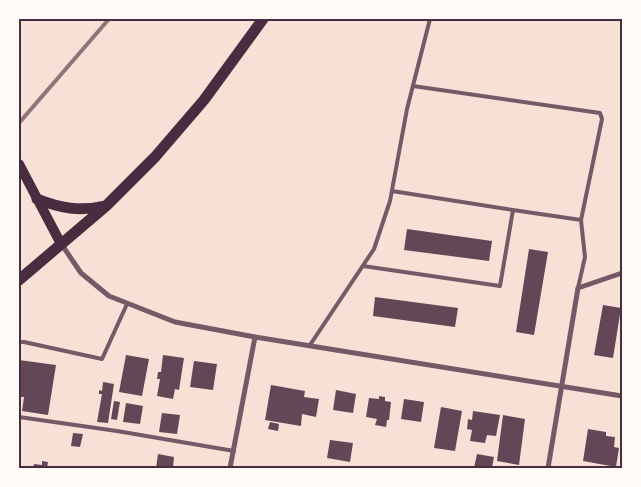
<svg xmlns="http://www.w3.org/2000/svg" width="641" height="487" viewBox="0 0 641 487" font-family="'PT Sans Narrow',sans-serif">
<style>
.building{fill:#644757}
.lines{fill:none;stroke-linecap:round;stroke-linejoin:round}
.service{stroke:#755966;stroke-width:4}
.minor{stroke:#755966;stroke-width:5}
.secondary{stroke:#4a2c40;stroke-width:10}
.primary{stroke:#4a2c40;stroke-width:11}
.rail{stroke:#8f747c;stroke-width:4}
.neatline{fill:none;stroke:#4a2c40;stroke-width:2}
</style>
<rect width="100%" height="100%" fill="#f7e1d7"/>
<!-- building -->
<path class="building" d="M407,229l85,12 -3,20 -85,-11z
M529,249l19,3 -14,83 -18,-3z
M375,297l83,11 -3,19 -82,-11z
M603,305l18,3 -8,50 -19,-3z
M126,355l23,4 -7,37 -23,-4z
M163,355l21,3 -5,32 -4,-1 -2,10 -16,-3 3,-17h-3l1,-7h3z
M19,360l37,5 -8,50 -26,-4 2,-14h-3l-2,4z
M194,361l23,3 -4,26 -23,-3z
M103,382l11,2 -6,39 -11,-1 5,-28h-3v-4l3,1z
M271,385l34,6 -1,6 15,2 -3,18 -14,-3 -1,12 -36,-6z
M336,390l20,4 -3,19 -20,-3z
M379,396l6,1v4l6,1 -2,18h-2l-1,7 -11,-2 2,-6 -11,-2 3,-19 10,1z
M404,399l20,3 -3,20 -20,-3z
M114,401l6,1 -3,18 -6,-1z
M126,403l17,3 -3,18 -17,-2z
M441,407l21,4 -7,40 -21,-3z
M473,411l27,4 -4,21 -9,-1 -2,8 -15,-2 2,-11 -5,-1 1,-10 4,1z
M162,413l18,2 -3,19 -18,-2z
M503,415l22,4 -6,46 -22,-4z
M270,422l9,2 -1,7 -10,-2z
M588,429l18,3v4l9,1 -1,10 5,1 -3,19 -33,-6z
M73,433l10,1 -3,13 -9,-1z
M330,440l23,3 -3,19 -23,-4z
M158,454l16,3 -1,11h-17z
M477,454l17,3 -2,11h-18z
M42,461l6,1 -1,6h-14l1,-4 8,1z"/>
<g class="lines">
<!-- service -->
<path class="service" d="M413,86l187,27 2,6 -21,101
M392,191l121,19
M363,266l137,20 13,-76 68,10 4,37 -7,31
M19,342h5l78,17 25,-55
M310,345l64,-96 16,-48 17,-92 23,-90
M19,417l98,14 117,20"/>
<!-- minor -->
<path class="minor" d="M62,245l19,28 28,23 66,26 80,15 367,59
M230,468l25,-131
M548,468l30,-180 44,-15"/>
<!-- secondary -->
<path class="secondary" d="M19,164l42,80"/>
<!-- primary -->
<path class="primary" d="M37,199c23,9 43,13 68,7
M19,280l87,-74 49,-49 49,-57 59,-81"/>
<!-- rail -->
<path class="rail" d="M19,123l90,-104"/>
</g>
<!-- border -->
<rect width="641" height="487" fill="none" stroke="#fffaf5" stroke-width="40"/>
<rect x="20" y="20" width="601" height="447" class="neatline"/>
</svg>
